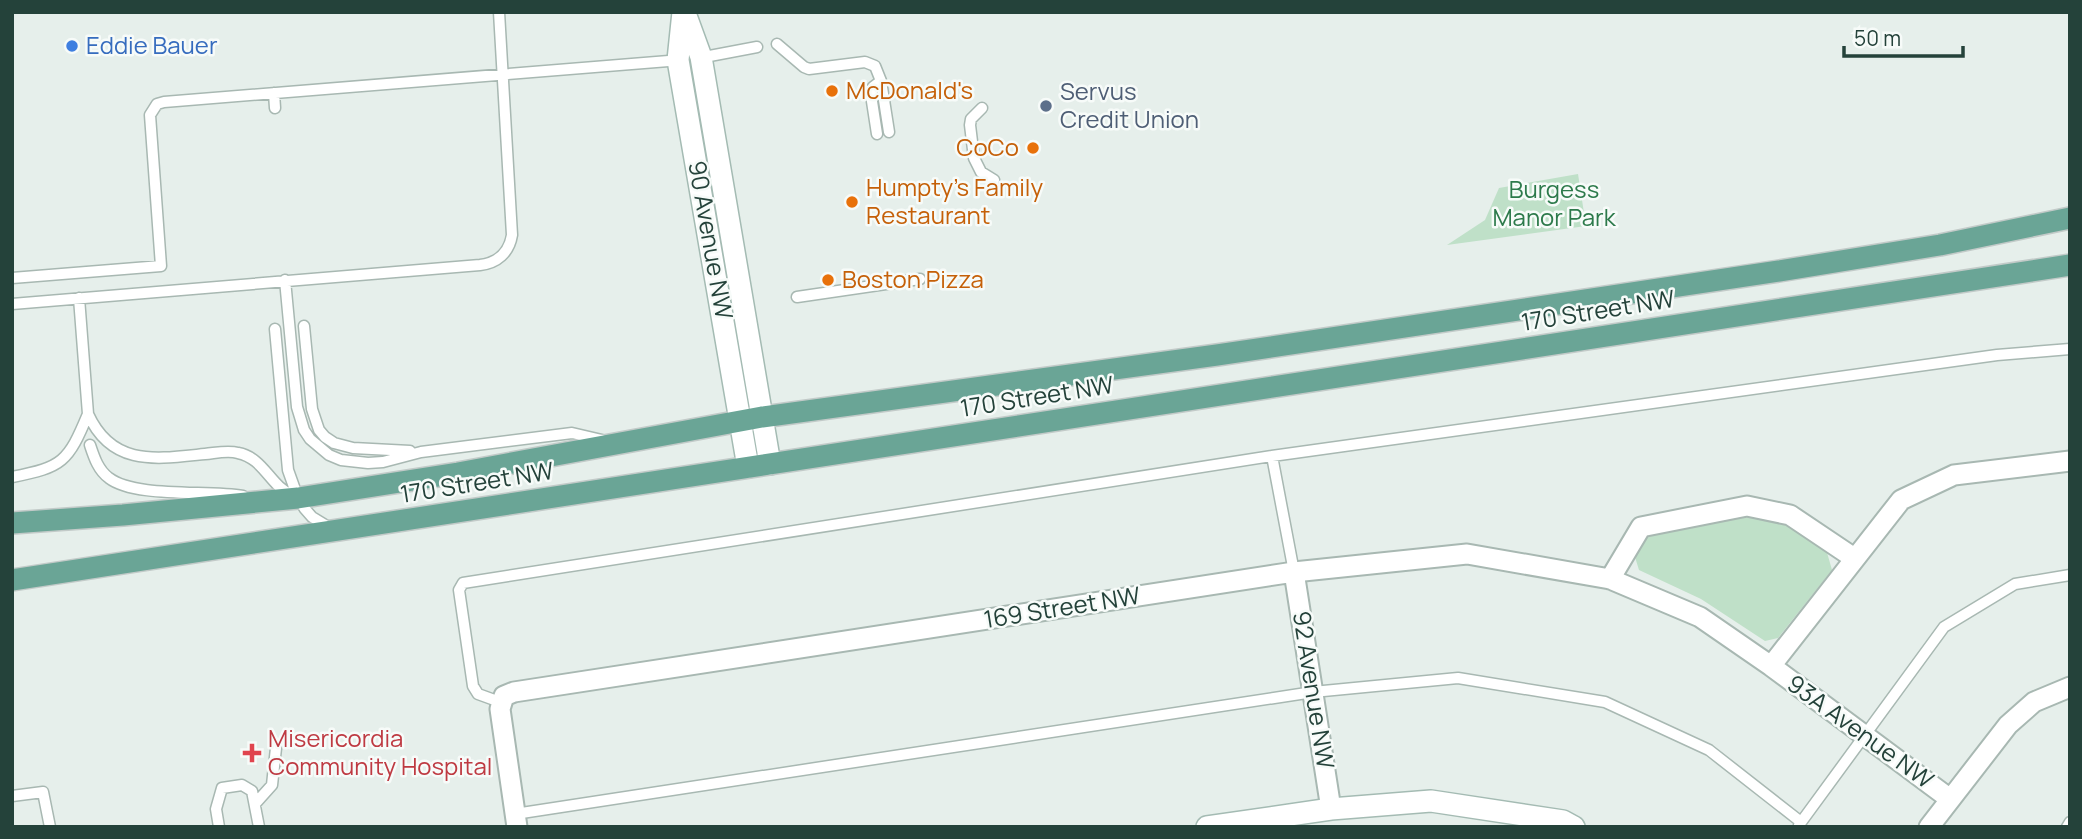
<svg xmlns="http://www.w3.org/2000/svg" width="2082" height="839" viewBox="0 0 2082 839" font-family="Manrope,sans-serif">
<style>
.green{fill:#bfe0c8}
.lines{fill:none;stroke-linecap:round;stroke-linejoin:round}
.lane-casing{stroke:#a8b8b2;stroke-width:13}
.street-casing{stroke:#a8b8b2;stroke-width:23}
.secondary-casing{stroke:#a4bbb3;stroke-width:24}
.primary-casing{stroke:#c2cac8;stroke-width:24}
.lane{stroke:#fff;stroke-width:10}
.street{stroke:#fff;stroke-width:19}
.secondary{stroke:#fff;stroke-width:21}
.primary{stroke:#6aa596;stroke-width:21}
.shop-dot{fill:#3f7fe0;stroke:#f7fbf9;stroke-width:2.5}
.food-dot{fill:#e8710a;stroke:#f7fbf9;stroke-width:2.5}
.service-dot{fill:#5c6f8a;stroke:#f7fbf9;stroke-width:2.5}
.health-dot{fill:#e0444e;stroke:#f7fbf9;stroke-width:2.5}
.labels{text-anchor:middle;stroke-width:5;stroke-linejoin:round;paint-order:stroke}
.shop-label{font-size:24px;fill:#366cbe;stroke:#f7fbf9;text-anchor:start}
.food-label{font-size:24px;fill:#c56008;stroke:#f7fbf9;text-anchor:start}
.service-label{font-size:24px;fill:#4e5e75;stroke:#f7fbf9;text-anchor:start}
.park-label{font-size:24px;fill:#2d7a4b;stroke:#f7fbf9}
.street-label{font-size:24px;fill:#24423a;stroke:#f7fbf9}
.health-label{font-size:24px;fill:#be3a42;stroke:#f7fbf9;text-anchor:start}
</style>
<rect width="100%" height="100%" fill="#e6efeb"/>
<!-- green -->
<path class="green" d="M1578,174l8,52 -139,19 38,-25 14,-32z
M1755,516l31,5 40,28 6,21 -54,68 -13,3 -64,-42 -62,-29 -4,-13 6,-16 17,-9z"/>
<g class="lines">
<defs>
<path id="lane" d="M777,44l27,23 5,2 56,-7 10,4 6,15 8,51
M699,58l58,-11
M274,93l1,15
M982,108l-11,11 -1,6 4,33 7,14 13,8
M877,134l-6,-39 2,-8 8,-6
M12,278l149,-12 -11,-151 7,-11 7,-2 517,-42
M285,280l12,127 7,23 6,9 19,16 12,5 27,3 15,-1 38,-10 151,-19 30,7
M797,297l123,-18
M79,298l9,116c24,53 68,45 117,40 11,-1 23,-4 33,-1 26,5 32,33 54,42
M12,304l468,-39c17,-2 29,-12 32,-30l-13,-223
M304,326l8,83 7,21 6,7 9,6 19,5 57,3
M275,329l13,141 10,28 7,11 7,8 18,11
M90,445c4,12 8,25 19,33 26,20 99,12 134,18
M1272,456l22,116
M12,477c51,-10 56,-15 76,-63
M500,702l-22,-8 -5,-8 -14,-96 4,-7 809,-127 725,-101 73,-6
M12,796l31,-4 7,35
M255,804l17,-19 4,-37
M515,814l798,-122 145,-14 147,24 104,48 92,72
M1799,825l145,-198 71,-43 55,-9
M219,827l-3,-18 6,-21 20,-3 10,6 7,36
M2067,827l3,-5"/>
<path id="street" d="M1294,572l37,237
M1610,579l31,-52 106,-21 43,9 64,43
M1771,666l130,-166 53,-25 116,-14
M517,827l-17,-118 4,-13 10,-4 780,-120 173,-18 143,25 90,38 71,49 179,133
M1929,827l79,-102 26,-23 36,-15"/>
<path id="secondary" d="M683,12l-5,48 70,407
M685,13l16,44 69,407
M1207,827l124,-18 100,-8 132,20 11,6"/>
<path id="primary" d="M12,523l111,-8 175,-17 160,-25 304,-56 455,-62 562,-84 161,-26 130,-27
M12,580l2058,-315"/>
</defs>
<!-- lane casing -->
<use href="#lane" class="lane-casing"/>
<!-- street casing -->
<use href="#street" class="street-casing"/>
<!-- secondary casing -->
<use href="#secondary" class="secondary-casing"/>
<!-- primary casing -->
<use href="#primary" class="primary-casing"/>
<!-- lane -->
<use href="#lane" class="lane"/>
<!-- street -->
<use href="#street" class="street"/>
<!-- secondary -->
<use href="#secondary" class="secondary"/>
<!-- primary -->
<use href="#primary" class="primary"/>
</g>
<!-- markers -->
<circle class="shop-dot" cx="72" cy="46" r="7"/>
<g class="food-dot">
<circle cx="832" cy="91" r="7"/>
<circle cx="1033" cy="148" r="7"/>
<circle cx="852" cy="202" r="7"/>
<circle cx="828" cy="280" r="7"/>
</g>
<circle class="service-dot" cx="1046" cy="106" r="7"/>
<path class="health-dot" d="M248.5 742.5h7v7h7v7h-7v7h-7v-7h-7v-7h7z"/>
<g class="labels">
<!-- shop labels -->
<g class="shop-label">
<text x="86" y="54">Eddie Bauer</text>
</g>
<!-- food labels -->
<g class="food-label">
<text x="846" y="99">McDonald's</text>
<text x="1019" y="156" text-anchor="end">CoCo</text>
<text x="866" y="196">Humpty's Family<tspan x="866" dy="28">Restaurant</tspan></text>
<text x="842" y="288">Boston Pizza</text>
</g>
<!-- service labels -->
<g class="service-label">
<text x="1060" y="100">Servus<tspan x="1060" dy="28">Credit Union</tspan></text>
</g>
<!-- park labels -->
<g class="park-label">
<text x="1554" y="198">Burgess<tspan x="1554" dy="28">Manor Park</tspan></text>
</g>
<!-- street labels -->
<g class="street-label">
<text transform="translate(710 240) rotate(80)" y="8">90 Avenue NW</text>
<text transform="translate(1598 311) rotate(-9)" y="8">170 Street NW</text>
<text transform="translate(1037 397) rotate(-9)" y="8">170 Street NW</text>
<text transform="translate(477 483) rotate(-9)" y="8">170 Street NW</text>
<text transform="translate(1062 608) rotate(-9)" y="8">169 Street NW</text>
<text transform="translate(1313 690) rotate(81)" y="8">92 Avenue NW</text>
<text transform="translate(1860 732) rotate(36)" y="8">93A Avenue NW</text>
</g>
<!-- health labels -->
<g class="health-label">
<text x="268" y="747">Misericordia<tspan x="268" dy="28">Community Hospital</tspan></text>
</g>
</g>
<!-- border -->
<rect width="2082" height="839" fill="none" stroke="#24423a" stroke-width="28"/>
<!-- scale -->
<path d="M1844 46v10h119v-10" fill="none" stroke="#24423a" stroke-width="3.5"/>
<text x="1854" y="46" font-size="21" fill="#24423a" stroke="#f7fbf9" stroke-width="5" paint-order="stroke">50 m</text>
</svg>
